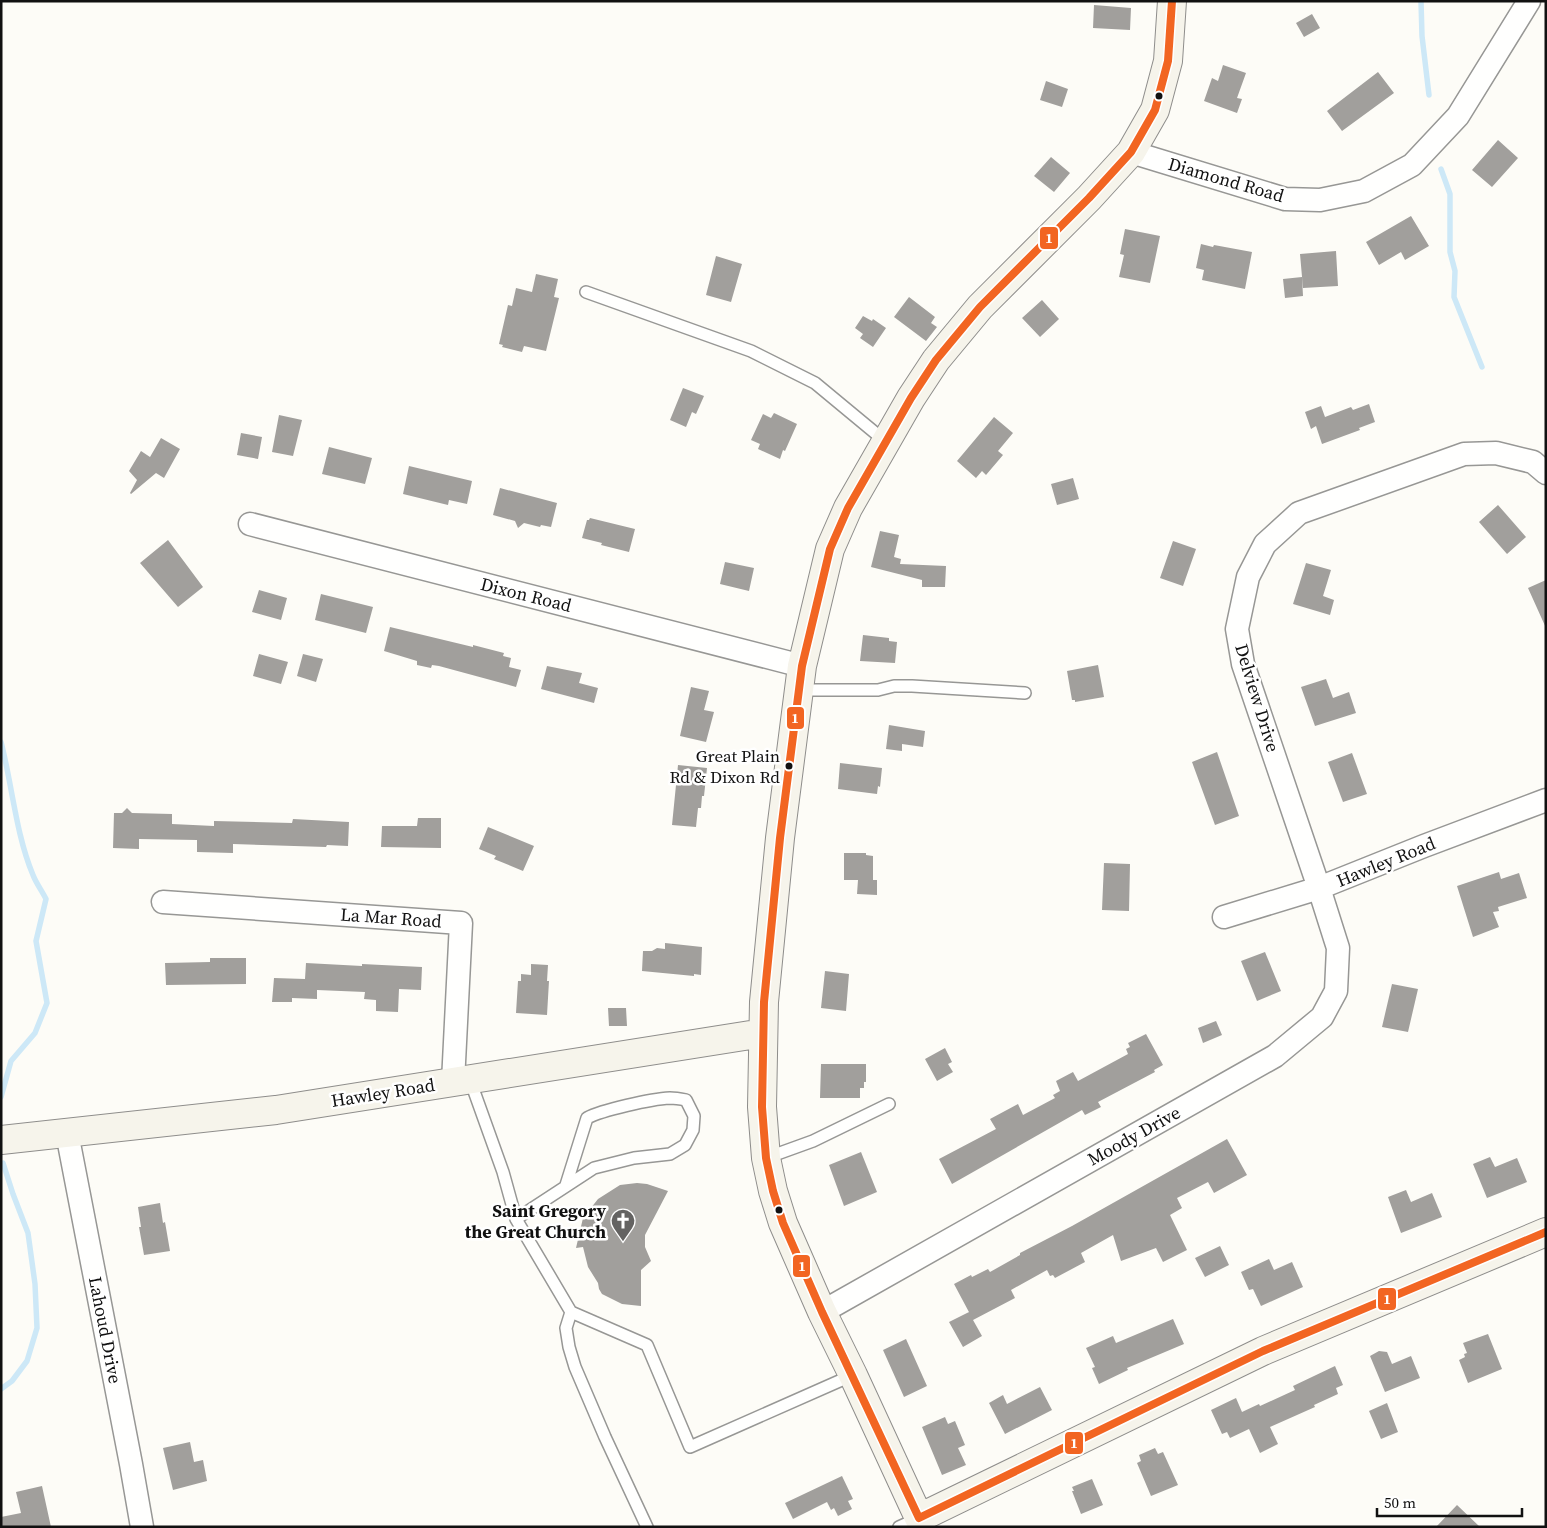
<svg xmlns="http://www.w3.org/2000/svg" width="1547" height="1528" viewBox="0 0 1547 1528" font-family="'Source Serif 4',serif">
<style>
.lines{fill:none;stroke-linecap:round;stroke-linejoin:round}
.stream{stroke:#cde8f7;stroke-width:5.5}
.building{fill:#a19f9c}
.lane-casing{stroke:#979795;stroke-width:14}
.street-casing{stroke:#979795;stroke-width:25}
.secondary-casing{stroke:#8e8d8b;stroke-width:30}
.lane{stroke:#fffffe;stroke-width:11}
.street{stroke:#fffffe;stroke-width:22}
.secondary{stroke:#f6f4eb;stroke-width:28}
.bus-1-casing{stroke:#fff;stroke-width:11}
.bus-1{stroke:#f26522;stroke-width:8}
.bus-dot{fill:#111;stroke:#fff;stroke-width:2}
.labels{text-anchor:middle;stroke-width:5;stroke-linejoin:round;paint-order:stroke}
.bus-label{font-size:17px;fill:#111;stroke:#fff;text-anchor:end}
.street-label{font-size:18px;fill:#111;stroke:#fff}
.poi-label{font-size:18px;font-weight:bold;fill:#111;stroke:#fff;text-anchor:end}
.line-badge{stroke:#fff;stroke-width:2}
.badge-label{font-size:14px;text-anchor:middle;font-weight:bold;fill:#fff}
</style>
<rect width="100%" height="100%" fill="#fdfcf7"/>
<g class="lines">
<!-- stream -->
<path class="stream" d="M1421,1l1,35 7,59
M1441,169l9,25v58l5,19 -1,26 28,70
M1,742c11,42 15,93 32,133 3,8 9,16 13,24l-10,42 11,62 -12,30 -24,28 -10,36
M1,1389l11,-8 15,-20 10,-33 -2,-44 -7,-51 -15,-39 -10,-31"/>
</g>
<!-- building -->
<path class="building" d="M1094,5l37,3 -1,22 -37,-2z
M1312,14l8,14 -16,9 -8,-14z
M1223,65l23,8 -9,25 5,1 -5,14 -33,-12 8,-23 6,3z
M1378,72l16,21 -52,38 -15,-20z
M1046,81l22,8 -6,18 -22,-7z
M1498,140l20,18 -26,29 -20,-17z
M1051,157l19,16 -16,19 -20,-16z
M1411,216l18,30 -24,14 -4,-8 -22,13 -13,-23z
M1125,229l35,7 -10,47 -31,-6 5,-22 -4,-1z
M1201,244l12,3 1,-2 38,7 -7,37 -43,-9 2,-10 -8,-2z
M1336,251l2,35 -35,2 -3,-34z
M716,256l26,8 -11,38 -25,-7z
M536,274l22,5 -4,18 5,1 -13,53 -22,-5 -2,6 -20,-5 1,-2 -4,-1 9,-39 4,1 4,-18 16,4z
M1302,277l1,19 -18,2 -2,-19z
M909,297l26,20 -4,6 6,4 -11,14 -32,-24z
M1042,300l17,19 -19,18 -18,-19z
M863,316l9,5 1,-2 13,9 -13,19 -13,-9 3,-4 -8,-6z
M683,388l21,8 -8,18 -4,-2 -6,15 -16,-7z
M1369,404l6,18 -16,6 1,2 -38,14 -6,-18 -5,3 -6,-17 16,-6 4,11 26,-10 2,3z
M774,413l23,11 -12,27 -2,-1 -3,9 -22,-10 2,-5 -9,-4 12,-26 8,4z
M279,415l23,5 -9,36 -21,-4z
M994,417l19,16 -15,18 5,4 -17,20 -4,-4 -6,7 -19,-17z
M241,433l21,4 -4,22 -21,-4z
M161,438l19,11 -16,29 -8,-5 -25,21 -1,-1 7,-13 -8,-9 12,-20 9,6z
M329,447l43,11 -7,26 -43,-10z
M409,466l63,15 -5,23 -18,-4 -1,5 -45,-11z
M1073,478l6,21 -22,6 -6,-21z
M500,488l57,15 -6,24 -10,-2 -1,2 -16,-4 -6,5 -3,-7 -22,-6z
M1498,505l28,32 -19,17 -28,-32z
M590,518l45,11 -6,23 -28,-7 1,-2 -20,-5 5,-18h2z
M880,531l19,4 -5,22 7,2 -1,5 46,2 -1,21h-23v-7l-51,-13z
M168,540l35,47 -25,20 -38,-44z
M1173,541l23,8 -13,37 -23,-8z
M725,562l29,6 -5,23 -29,-7z
M1306,563l25,7 -8,26 11,4 -4,15 -37,-11z
M1546,580v48l-18,-40z
M259,590l28,8 -6,22 -29,-8z
M321,594l52,13 -7,26 -51,-13z
M390,627l83,20v-2l31,8 -1,3 8,2 -2,9 12,3 -5,17 -77,-21 -7,-1 -1,3 -14,-3v-4l-33,-10z
M863,635l26,3v3l8,1 -2,21 -35,-2z
M259,654l29,8 -7,22 -28,-8z
M303,654l20,5 -7,23 -19,-6z
M1098,665l6,32 -29,5v-2h-3l-5,-29z
M547,666l35,7 -3,10 19,5 -4,15 -53,-14z
M1326,679l7,19 16,-6 7,21 -41,13 -14,-39z
M691,687l18,4 -5,19 10,2 -8,30 -26,-6z
M889,725l36,6 -2,16 -21,-3v7l-16,-2z
M1217,752l22,64 -24,9 -23,-63z
M1352,753l15,41 -24,8 -15,-40z
M840,763l42,5 -2,19 -2,-1 -1,8 -39,-5z
M678,765l29,3 -3,28h-2l-1,12h-3l-2,19 -24,-2z
M127,808l5,5 40,1v10l42,2v-5l78,2 1,-4 56,3 -1,24 -21,-1 -1,2 -93,-3v9l-36,-1v-12l-58,-1v10l-26,-1 1,-35h8z
M418,818h23v30l-60,-1 1,-21h35z
M488,827l46,19 -11,25 -29,-12 2,-3 -17,-7z
M844,853h22v2l7,1v24h4v15l-20,-1 1,-14h-14z
M1104,863l26,1 -1,47 -27,-1z
M1499,872l2,7 18,-6 8,25 -29,9 1,4 -6,1 6,15 -26,10 -16,-51z
M665,943l37,4 -1,28 -7,-1v2l-52,-5 1,-20h9l5,-3 8,1z
M1265,952l16,39 -24,10 -16,-40z
M210,958h36v26l-80,1 -1,-22 45,-1z
M306,963l56,3v-2l60,3 -1,23 -22,-1 -1,23 -22,-1v-11l-12,-1 1,-7 -48,-2v9l-25,-1v4h-20l2,-24 31,1z
M531,964l17,1 -1,16h2l-2,34 -31,-2 2,-32h3v-7l10,1z
M825,971l24,3 -3,37 -25,-3z
M1392,984l26,5 -10,43 -26,-5z
M608,1008h18l1,18h-18z
M1216,1021l6,14 -19,8 -5,-15z
M1146,1034l17,31 -9,5 1,2 -57,30 3,5 -16,8 -3,-5 -130,74 -13,-25 57,-30 -6,-10 28,-15 5,11 32,-17 -2,-3 7,-4 -4,-10 17,-9 5,9 50,-27 -2,-5 4,-2 -2,-4z
M945,1048l7,14 -4,2 5,8 -16,9 -12,-22z
M821,1064h45v18h-2v6h-4v10h-40z
M1227,1139l20,36 -33,18 -6,-11 -31,16 5,10 -12,7 17,35 -24,12 -7,-14 -35,13 -8,-26 -32,18 4,9 -30,16 -2,-3 -3,1 -3,-6 -36,20 4,8 -42,22 9,16 -19,11 -14,-25 20,-10 1,2 -16,-30 17,-9 1,2 16,-8 2,3 30,-17v-2l52,-27z
M861,1152l16,40 -33,14 -15,-41z
M1490,1157l5,10 22,-9 10,24 -40,16 -14,-34z
M637,1183l10,1 21,7 -23,44v12l6,14 -10,9v36l-19,-2 -20,-10 -3,-5 -1,-6 -10,-16 -5,-20 -7,1 7,-30 15,-19 22,-14z
M1406,1190l5,12 21,-9 10,24 -41,16 -13,-36z
M160,1203l3,20 2,-1 5,29 -26,4 -5,-28h2l-3,-20z
M1220,1246l9,19 -24,12 -10,-19z
M1269,1259l5,11 18,-8 11,25 -42,19 -8,-17 -4,1 -8,-18z
M1173,1319l11,25 -57,24 1,2 -29,14 -7,-16 3,-1 -9,-19 27,-12 3,7z
M1488,1334l14,35 -34,14 -9,-23 6,-3 -1,-3 3,-1 -4,-10z
M906,1339l21,47 -23,11 -21,-47z
M1379,1351l8,1 5,12 19,-8 9,22 -35,14 -15,-36z
M1335,1366l8,19 -7,3 2,6 -24,11 1,2 -45,20 8,17 -18,9 -11,-24 -19,9 -3,-6 -5,2 -11,-24 25,-12 6,14 17,-8 1,2 35,-16 -2,-4z
M1040,1387l12,23 -47,24 -16,-31 14,-8 4,9z
M1387,1403l11,29 -17,7 -12,-28z
M945,1417l3,7 7,-3 10,24 -7,3 8,17 -24,10 -20,-48z
M190,1442l4,20 9,-2 4,21 -34,9 -10,-42z
M1155,1448l3,6 5,-2 15,33 -27,11 -14,-33 4,-2 -2,-6z
M842,1476l11,23 -5,2 4,8 -14,7 -4,-8 -3,2 -4,-8 -34,17 -8,-16z
M1092,1479l11,26 -22,9 -9,-23h2l-2,-4z
M42,1486l9,41h-50v-10l20,-4 -5,-21z
M1457,1505l23,22h-44z"/>
<g class="lines">
<defs>
<path id="lane" d="M586,292l165,59 64,32 70,58
M798,690h80l16,-4h18l113,7
M470,1080l33,92 13,47 55,93 -5,16 3,19 6,20 30,70 42,90
M766,1158l47,-17 76,-37
M516,1219l78,-51 40,-10 36,-4 15,-9 8,-15 1,-14 -8,-16c-5,-1 -11,-2 -16,-2 -19,1 -68,12 -83,20l-21,67
M571,1312l76,33 43,102 163,-72
M899,1527l20,-9"/>
<path id="street" d="M1131,152l154,47 35,1 44,-9 48,-26 46,-49 71,-115
M250,524l552,142
M163,902l298,21 -8,159
M1224,917l95,-29 105,-42 122,-46
M67,1133l64,331 11,63
M822,1312l453,-256 47,-39 14,-26 2,-43 -19,-60 -76,-224 -6,-35 11,-52 17,-33 34,-31 165,-59 32,-1 37,9 13,11"/>
<path id="secondary" d="M1172,1l-4,60 -13,49 -24,42 -42,46 -109,109 -44,53 -25,38 -63,110 -18,41 -28,117 -22,172 -16,164 -2,105 4,51 7,33 10,32 39,89 31,63 66,143 344,-167 283,-119
M1,1140l275,-30 487,-77"/>
</defs>
<!-- lane casing -->
<use href="#lane" class="lane-casing"/>
<!-- street casing -->
<use href="#street" class="street-casing"/>
<!-- secondary casing -->
<use href="#secondary" class="secondary-casing"/>
<!-- lane -->
<use href="#lane" class="lane"/>
<!-- street -->
<use href="#street" class="street"/>
<!-- secondary -->
<use href="#secondary" class="secondary"/>
<defs>
<path id="bus-1" d="M919,1518l-97,-206 -39,-89 -10,-32 -7,-33 -4,-51 2,-105 16,-164 22,-172 28,-117 18,-41 63,-110 25,-38 44,-53 109,-109 42,-46 24,-42 13,-49 4,-60
M919,1518l344,-167 283,-119"/>
</defs>
<!-- bus-1 casing -->
<use href="#bus-1" class="bus-1-casing"/>
<!-- bus-1 -->
<use href="#bus-1" class="bus-1"/>
</g>
<!-- icons -->
<defs>
<symbol id="church-pin" viewBox="-11 -11 22 30"><path d="M0 17L-7.5 6A9.5 9.5 0 1 1 7.5 6Z" fill="#646362" stroke="#fff"/><path d="M-1.2-6h2.4v3.5h3.3v2.4h-3.3V6h-2.4V-.1h-3.3v-2.4h3.3Z" fill="#fff"/></symbol>
</defs>
<g fill-rule="evenodd">
<use href="#church-pin" x="609" y="1207" width="28" height="38"/>
</g>
<!-- markers -->
<g class="bus-dot">
<circle cx="1159" cy="96" r="4.5"/>
<circle cx="789" cy="766" r="4.5"/>
<circle cx="779" cy="1210" r="4.5"/>
</g>
<g class="labels">
<!-- bus labels -->
<g class="bus-label">
<text x="780" y="762">Great Plain<tspan x="780" dy="21">Rd &amp; Dixon Rd</tspan></text>
</g>
<!-- street labels -->
<g class="street-label">
<text transform="translate(1226 180) rotate(16)" y="6">Diamond Road</text>
<text transform="translate(526 595) rotate(14)" y="6">Dixon Road</text>
<text transform="translate(1257 698) rotate(73)" y="6">Delview Drive</text>
<text transform="translate(1386 862) rotate(-22)" y="6">Hawley Road</text>
<text transform="translate(391 918) rotate(4)" y="6">La Mar Road</text>
<text transform="translate(383 1093) rotate(-9)" y="6">Hawley Road</text>
<text transform="translate(1134 1136) rotate(-29)" y="6">Moody Drive</text>
<text transform="translate(105 1330) rotate(79)" y="6">Lahoud Drive</text>
</g>
<!-- poi labels -->
<g class="poi-label">
<text x="606" y="1217">Saint Gregory<tspan x="606" dy="21">the Great Church</tspan></text>
</g>
</g>
<g class="line-badge">
<rect x="1039" y="226" width="20" height="24" rx="5" fill="#f26522"/>
<rect x="786" y="706" width="19" height="24" rx="5" fill="#f26522"/>
<rect x="792" y="1254" width="19" height="24" rx="5" fill="#f26522"/>
<rect x="1377" y="1287" width="20" height="24" rx="5" fill="#f26522"/>
<rect x="1064" y="1431" width="20" height="24" rx="5" fill="#f26522"/>
</g>
<g class="badge-label">
<text x="1049" y="243">1</text>
<text x="795" y="723">1</text>
<text x="802" y="1271">1</text>
<text x="1387" y="1304">1</text>
<text x="1074" y="1448">1</text>
</g>
<!-- border -->
<rect width="1547" height="1528" fill="none" stroke="#111111" stroke-width="5"/>
<!-- scale -->
<path d="M1377 1508v8h145v-8" fill="none" stroke="#111111" stroke-width="2.5"/>
<text x="1384" y="1508" font-size="15" fill="#111111" stroke="#ffffff" stroke-width="4" paint-order="stroke">50 m</text>
</svg>
